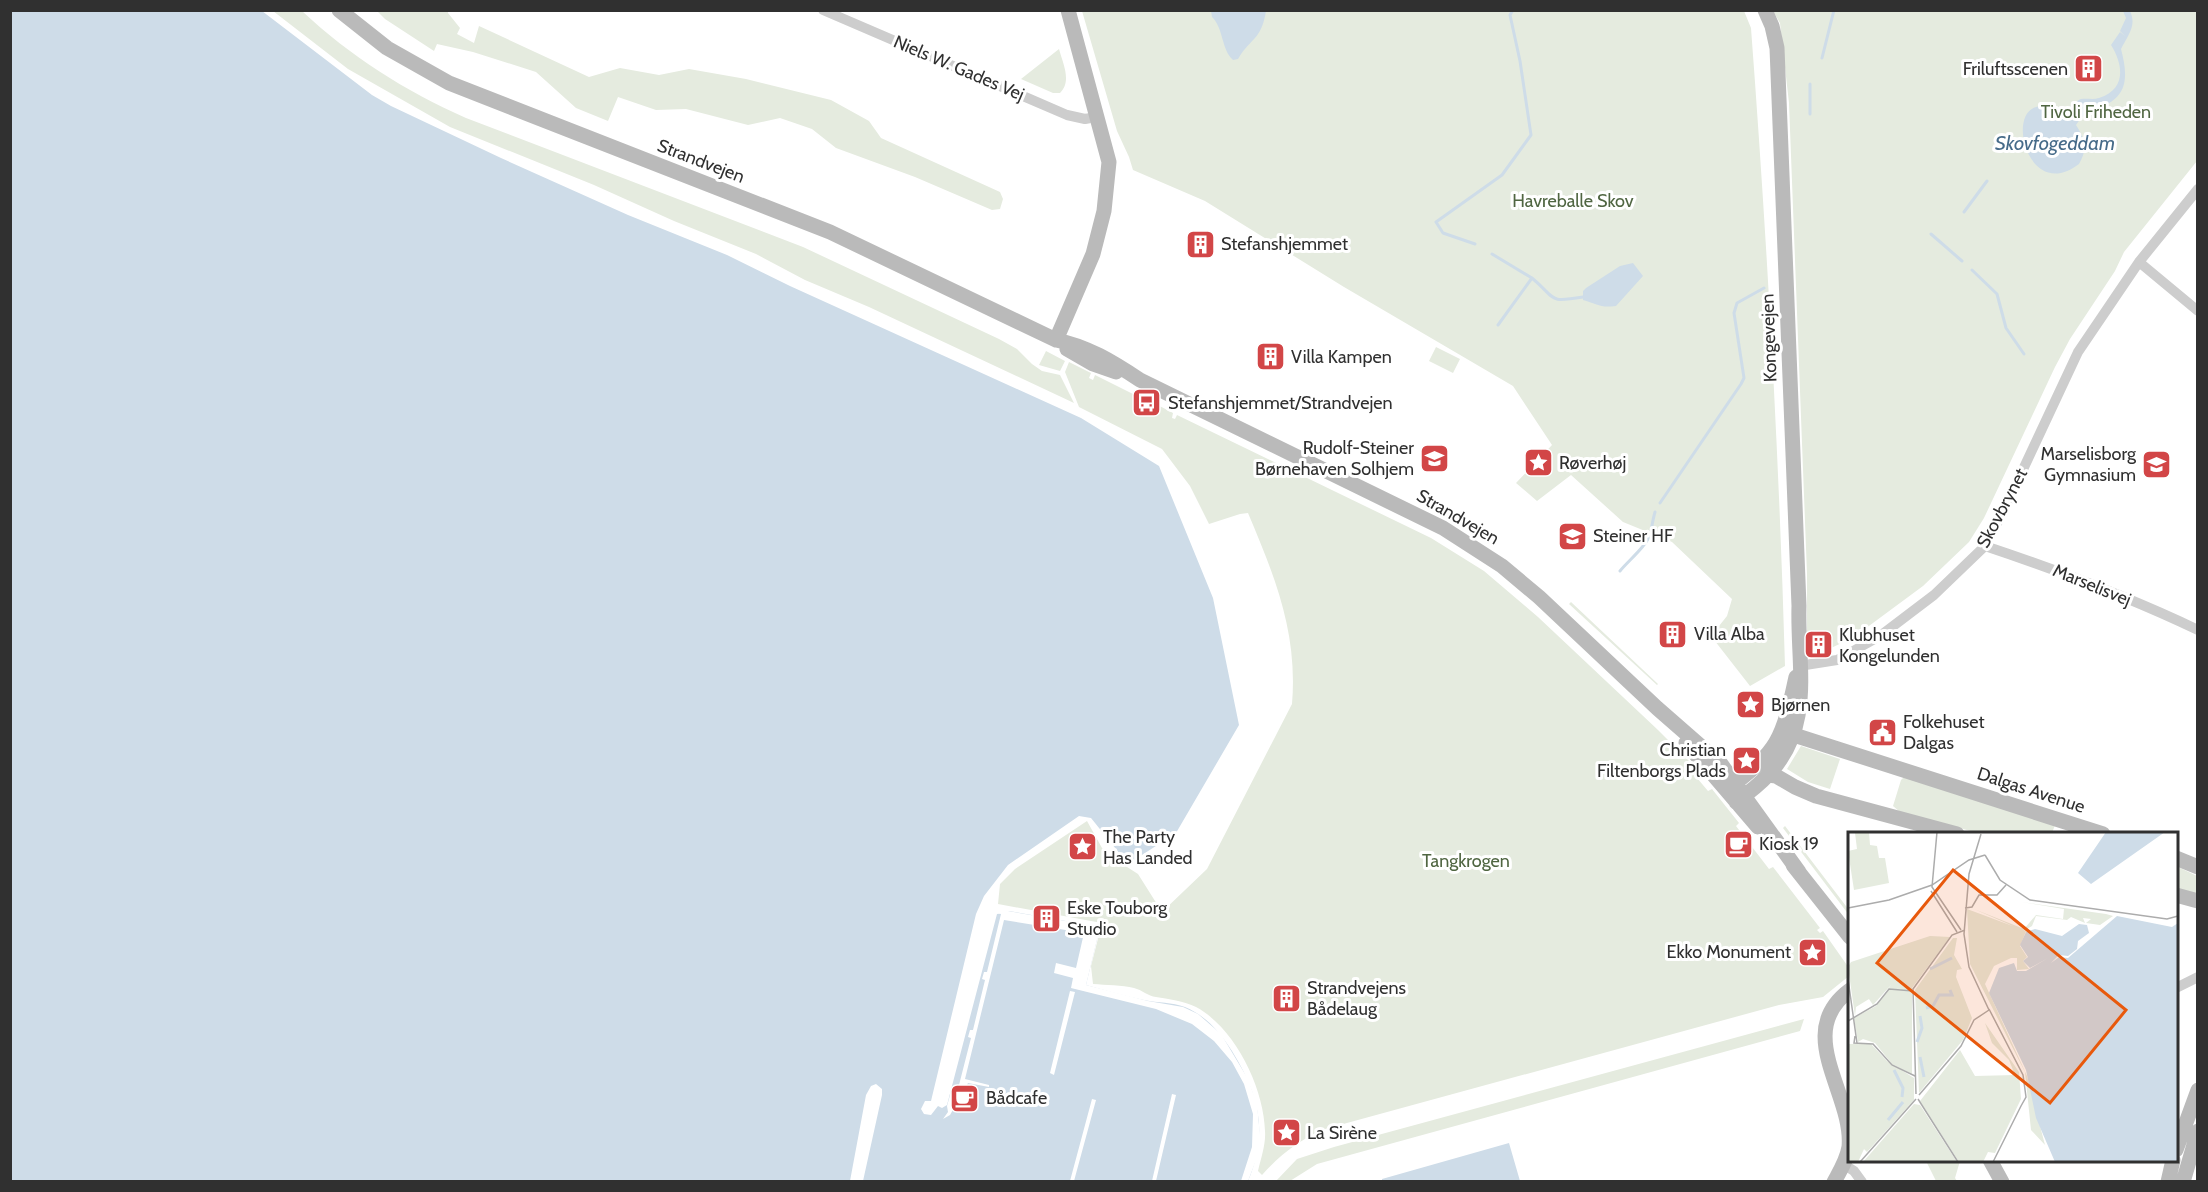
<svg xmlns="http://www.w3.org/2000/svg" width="2208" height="1192" viewBox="0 0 2208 1192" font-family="Cabin,sans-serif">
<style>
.green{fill:#e5ebdf}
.water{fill:#cedce8}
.pier{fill:#fff}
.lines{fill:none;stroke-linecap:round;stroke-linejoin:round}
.stream{stroke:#cedce8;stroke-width:3}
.street{stroke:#cdcdcd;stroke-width:10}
.secondary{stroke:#bababa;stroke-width:15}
.labels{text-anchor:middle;stroke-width:6;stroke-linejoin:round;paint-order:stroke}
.street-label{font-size:18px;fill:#303030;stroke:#fff}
.poi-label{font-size:18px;fill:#303030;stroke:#fff;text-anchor:start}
.park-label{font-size:18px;fill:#506642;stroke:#fff}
.water-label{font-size:20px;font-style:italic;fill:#466b89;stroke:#fff}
.inset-river{fill:none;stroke:#cedce8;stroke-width:3}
.inset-road{fill:none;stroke:#acacac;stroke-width:1.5}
.view{fill:#e8590c;fill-opacity:0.15;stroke:#e8590c;stroke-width:3}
.inset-edge{fill:none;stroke:#303030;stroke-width:3}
</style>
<rect width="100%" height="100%" fill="#fff"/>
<!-- green -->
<path class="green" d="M273,11h29c48,45 103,80 164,107l337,129 196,92 18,10 15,15 10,7 18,4 14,28 -205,-96 -64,-27 -49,-26 -82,-33 -80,-36 -144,-58 -102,-58z
M377,11h71v2l12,15 -3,6 17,9 5,-17 110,51 31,-9 39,7 30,-6 57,10 85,21 38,21 12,17 119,54 3,7 -3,10 -8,1 -77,-33 -79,-29 -24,-19 -32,-11 -32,7 -62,-16 -30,1 -38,-13 -10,24 -32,-13 -40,-36 -63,-20 -36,-8 -3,7 -49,-32z
M1082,11h662l7,17c16,213 28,425 34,638l-35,20 -39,-50 16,-20 5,-17 -60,-57 -49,-20 -52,-47 -34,26 -21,-18 36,-38 -39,-59 -169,-99 -139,-86 -72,-31 -4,-13 -12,-26z
M1773,11h424v150l-73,91 -9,19 -45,68 -15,28 -71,151 -15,24 -46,44 -69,51 -27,13 -20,3v-79l-18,-471 -9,-80z
M1059,49c4,15 13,32 1,44h-7l-32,-14z
M1436,347l24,12 -7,14 -24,-12z
M1046,351l19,10 -5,10 -21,-6z
M1069,362l22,11 -2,5 4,2 2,-5 48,24 -1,4 7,4 3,-5 21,11 -1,5 3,1 2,-4 254,123 53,33 54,46 120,113 38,38 -4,4 16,19 4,-2 27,34 -3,3 33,43 4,-2 47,61 -3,2 3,3 3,-2 26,37v8l-26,21 -44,8 -454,124c-26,11 -44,25 -63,46l-4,-4c3,-13 8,-27 7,-40 -1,-43 -30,-103 -69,-124 -12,-6 -28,-8 -40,-10 -8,-1 -14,-7 -22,-9 -12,-3 -28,-3 -41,-4l-2,-18 11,-43 -104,-19 2,-20 15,-15 72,-48 15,27 11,10 25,16 24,38 45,-43 85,-165c6,-71 -17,-127 -44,-191l-8,1 -31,10 -19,-38 -28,-37 -83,-42 -14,-35z
M1571,602l87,82 -1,1 -88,-81z
M1801,746l39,13 -10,30 -22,-7 -21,-13z
M1905,776l150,49 -3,8h-74l-78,-21 -7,-6 8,-26z
M1785,826l64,84v5l-66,-87z
M2176,866l21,10v19l-20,-6z
M1804,1019l-4,12 -483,133 -27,17h-14l21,-22 37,-12z
M1926,1161h34l-5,17 2,3h-21z"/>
<!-- water -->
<path class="water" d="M10,11h252l110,84 19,11 110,52 127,57 99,40 63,31 291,132 78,48 54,132 26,127 -63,108 -48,31 -37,-46 -12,-2 -71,49 -24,31 -8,18 -45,187h-6l-4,8 3,5 7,1 7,-9 4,2 5,-3 50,-191 12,-3 91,16 -14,58c19,5 39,11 58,15 14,3 28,2 41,7 21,9 35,25 47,44 27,44 37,81 16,130h-385l19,-86v-6l-6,-5 -5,2 -5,9 -16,86h-839z
M1211,11h55c-5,30 -15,26 -28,48l-5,1c-12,-11 -9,-31 -21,-43z
M2123,11h7c7,15 -2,24 -9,38 6,23 9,46 -18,57 -12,5 -20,8 -27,19 9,14 12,24 3,39 -49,38 -73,-49 -43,-57 8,-2 19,3 26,6 6,-3 12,-11 19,-14 6,-1 12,1 18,-1 28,-9 24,-34 12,-53l9,-13 5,4 -5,-5 6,-13z
M1633,263l10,13 -27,30c-17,2 -18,-2 -33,-6v-9l3,-3 34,-22z
M1509,1143l11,38h-138v-2z"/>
<!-- pier -->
<path class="pier" d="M1002,910l98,17 -14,58 62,16 35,6 15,7 23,20 27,45 9,25 3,32 -2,19 -10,26h-7l11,-34 1,-33 -9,-30 -12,-22 -18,-21 -22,-17 -36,-15 -85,-21 2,-10 -19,-5 2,-10 20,5 8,-35 -80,-13 -39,159 24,6v2l-21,-4 -18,32 -7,4 5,-7 -1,-6 5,-18 7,-3 12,-47 -3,-1 2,-7h3l12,-50 -3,-1 2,-7h3l14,-58 -6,-1z
M1070,991l5,1 -21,83 -4,-2z
M1172,1094l4,1 -20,86h-4z
M1092,1099l4,1 -22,81h-4z"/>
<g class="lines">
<!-- stream -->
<path class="stream" d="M1822,58l12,-48
M1810,114v-30
M1964,212l23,-31
M1931,234l31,27
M1475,244l-32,-11 -7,-11 66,-47 29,-40 -11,-74 -10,-46 3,-5
M1492,254l40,24 -34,47
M1972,270l25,24 9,34 18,26
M1532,278c25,21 15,25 51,19
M1660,503l81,-119 3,-6 -10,-65 3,-10 27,-15
M1620,571c9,-11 27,-25 31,-39 1,-7 2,-13 4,-20"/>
<!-- street -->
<path class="street" d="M823,10l244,105 18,4 11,-2
M2139,262l59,49
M1985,546c72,24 144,51 213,84
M1799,666l38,-6 43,-24 54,-41 51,-49 19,-36 74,-158 61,-90 59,-73
M2176,988l22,-11
M1843,1164l11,7 8,11"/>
<!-- secondary -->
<path class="secondary" d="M339,10l48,38 62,35 381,149 226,108c31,6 57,22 84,40l303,148 59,38 37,31 118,111 64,56 78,108
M1056,340l37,-86 11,-43 5,-49 -41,-152
M1067,349l26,15 23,8
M1776,742l10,-7h8l309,99
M1686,743l72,84
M1768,775l8,1 19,11 21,9 141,38
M1728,789c17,-14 37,-28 48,-47 11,-20 15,-43 20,-65
M1736,802c11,-8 23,-17 32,-27 47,-50 29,-108 31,-169l-22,-558 -5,-22 -7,-16
M2176,858l22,9
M1793,865l57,72
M2176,895l22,6
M2176,1150l22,-60
M1990,1160l12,22
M1834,1182c6,-11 13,-22 15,-35 5,-53 -57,-114 1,-157
M2168,1182l5,-22
M2183,1182l15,-51"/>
</g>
<!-- icons -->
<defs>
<symbol id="building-square" viewBox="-11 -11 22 22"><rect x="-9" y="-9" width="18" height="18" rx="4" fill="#d24647" stroke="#fff"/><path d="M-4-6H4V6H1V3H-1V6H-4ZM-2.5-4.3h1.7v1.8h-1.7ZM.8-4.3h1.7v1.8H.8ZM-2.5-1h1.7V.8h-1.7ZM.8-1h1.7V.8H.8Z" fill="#fff"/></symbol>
<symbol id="bus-square" viewBox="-11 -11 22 22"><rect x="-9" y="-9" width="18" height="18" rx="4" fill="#d24647" stroke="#fff"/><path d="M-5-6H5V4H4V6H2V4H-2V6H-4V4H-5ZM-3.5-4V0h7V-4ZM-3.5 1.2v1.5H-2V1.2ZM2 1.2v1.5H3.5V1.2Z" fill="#fff"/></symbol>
<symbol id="school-square" viewBox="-11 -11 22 22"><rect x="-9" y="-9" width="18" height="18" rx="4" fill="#d24647" stroke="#fff"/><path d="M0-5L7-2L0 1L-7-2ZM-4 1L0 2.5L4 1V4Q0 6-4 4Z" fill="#fff"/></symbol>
<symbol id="sight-square" viewBox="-11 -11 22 22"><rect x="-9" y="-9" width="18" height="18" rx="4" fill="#d24647" stroke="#fff"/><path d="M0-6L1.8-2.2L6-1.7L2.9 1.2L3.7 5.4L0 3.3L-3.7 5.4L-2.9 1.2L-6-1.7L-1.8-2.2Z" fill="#fff"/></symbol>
<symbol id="university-square" viewBox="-11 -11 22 22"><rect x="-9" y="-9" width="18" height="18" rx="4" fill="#d24647" stroke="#fff"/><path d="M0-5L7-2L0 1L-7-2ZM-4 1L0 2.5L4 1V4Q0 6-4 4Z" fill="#fff"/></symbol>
<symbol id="civic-square" viewBox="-11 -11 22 22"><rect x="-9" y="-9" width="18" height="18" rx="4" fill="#d24647" stroke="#fff"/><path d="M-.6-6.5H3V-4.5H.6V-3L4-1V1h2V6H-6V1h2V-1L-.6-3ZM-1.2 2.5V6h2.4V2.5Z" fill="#fff"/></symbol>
<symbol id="cafe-square" viewBox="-11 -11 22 22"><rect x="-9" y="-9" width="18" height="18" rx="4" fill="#d24647" stroke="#fff"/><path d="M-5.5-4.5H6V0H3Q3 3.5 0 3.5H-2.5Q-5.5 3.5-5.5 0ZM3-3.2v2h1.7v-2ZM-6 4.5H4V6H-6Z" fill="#fff"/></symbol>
</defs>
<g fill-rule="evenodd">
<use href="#building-square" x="2072" y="52" width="33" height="33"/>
<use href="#building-square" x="1184" y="228" width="33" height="33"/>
<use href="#building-square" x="1254" y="340" width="33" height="33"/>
<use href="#bus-square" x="1130" y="386" width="33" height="33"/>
<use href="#school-square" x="1418" y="442" width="33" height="33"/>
<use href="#sight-square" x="1522" y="446" width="33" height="33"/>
<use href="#university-square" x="2140" y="448" width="33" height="33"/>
<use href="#school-square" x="1556" y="520" width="33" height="33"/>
<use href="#building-square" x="1656" y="618" width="33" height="33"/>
<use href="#building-square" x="1802" y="628" width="33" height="33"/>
<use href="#sight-square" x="1734" y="688" width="33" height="33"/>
<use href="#civic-square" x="1866" y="716" width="33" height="33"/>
<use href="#sight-square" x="1730" y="744" width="33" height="33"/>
<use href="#cafe-square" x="1722" y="828" width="33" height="33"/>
<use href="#sight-square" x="1066" y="830" width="33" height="33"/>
<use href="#building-square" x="1030" y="902" width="33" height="33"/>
<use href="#sight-square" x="1796" y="936" width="33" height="33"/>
<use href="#building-square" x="1270" y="982" width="33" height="33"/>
<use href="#cafe-square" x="948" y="1082" width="33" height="33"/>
<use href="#sight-square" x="1270" y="1116" width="33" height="33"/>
</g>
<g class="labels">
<!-- street labels -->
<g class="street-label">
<text transform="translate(959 68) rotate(23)" y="6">Niels W. Gades Vej</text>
<text transform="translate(701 161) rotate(21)" y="6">Strandvejen</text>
<text transform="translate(1769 338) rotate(-92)" y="6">Kongevejen</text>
<text transform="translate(2002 508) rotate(-62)" y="6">Skovbrynet</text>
<text transform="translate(1458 517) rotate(30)" y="6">Strandvejen</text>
<text transform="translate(2092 585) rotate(22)" y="6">Marselisvej</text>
<text transform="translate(2031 790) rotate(18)" y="6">Dalgas Avenue</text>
</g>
<!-- poi labels -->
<g class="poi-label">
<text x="2068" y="75" text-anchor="end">Friluftsscenen</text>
<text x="1221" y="250">Stefanshjemmet</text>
<text x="1291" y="363">Villa Kampen</text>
<text x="1168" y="409">Stefanshjemmet/Strandvejen</text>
<text x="1414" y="454" text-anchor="end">Rudolf-Steiner<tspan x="1414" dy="21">Børnehaven Solhjem</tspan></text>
<text x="2136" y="460" text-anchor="end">Marselisborg<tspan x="2136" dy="21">Gymnasium</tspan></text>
<text x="1559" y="469">Røverhøj</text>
<text x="1593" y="542">Steiner HF</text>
<text x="1694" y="640">Villa Alba</text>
<text x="1839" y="641">Klubhuset<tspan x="1839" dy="21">Kongelunden</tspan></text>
<text x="1771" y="711">Bjørnen</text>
<text x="1903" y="728">Folkehuset<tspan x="1903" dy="21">Dalgas</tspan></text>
<text x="1726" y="756" text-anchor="end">Christian<tspan x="1726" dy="21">Filtenborgs Plads</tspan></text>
<text x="1103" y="843">The Party<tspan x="1103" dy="21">Has Landed</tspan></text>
<text x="1759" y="850">Kiosk 19</text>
<text x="1067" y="914">Eske Touborg<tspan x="1067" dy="21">Studio</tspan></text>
<text x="1791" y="958" text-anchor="end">Ekko Monument</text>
<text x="1307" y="994">Strandvejens<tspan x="1307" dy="21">Bådelaug</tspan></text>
<text x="986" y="1104">Bådcafe</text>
<text x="1307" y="1139">La Sirène</text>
</g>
<!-- park labels -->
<g class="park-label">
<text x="2096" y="118">Tivoli Friheden</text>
<text x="1573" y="207">Havreballe Skov</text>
<text x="1466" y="867">Tangkrogen</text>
</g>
<!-- water labels -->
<g class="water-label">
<text x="2055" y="150">Skovfogeddam</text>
</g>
</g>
<!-- overview -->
<g transform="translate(1848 832)">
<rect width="330" height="330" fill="#fff"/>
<path d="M21,0l1,13 7,1 2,12h6l4,25 -35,7 -6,-39 9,-2 -2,-16zM173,70l85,12 7,2 -13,9 -14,-2 5,-4 -8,-1 2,5 -14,-6 -4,3 -31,-4 -4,10 -5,3 -5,1 -48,-21 50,20 12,-14 27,4 1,-10zM119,77l59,22 -6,15 7,11 -4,4 6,8 -12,1v-12h-6l-17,8 -9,18 42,92 18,69 -14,-15 -6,-58 -55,-108zM82,104l20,1 -38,51v86l-20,-10 -17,-21 -12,-4 -5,3 -4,-24 22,-12 15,-21 -18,20 -4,-6 -13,8 -1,9 -7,-49 3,-5zM105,106h4l-3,17 8,14 -5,1 -1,7 16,41 -9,22 -44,53 -4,-103zM137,191l34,49 2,27 -26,54 -7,-1 -5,10h-24l-39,-61 40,-51 15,26 40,-1 -6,-15 -17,-17zM0,212h23l16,17 27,17v22l-47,52 -3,-3 -6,13h-10zM66,272l6,1 37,57h-94z" fill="#e5ebdf"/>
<path d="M258,0h59l-74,52 -13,-11zM269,84l55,11 6,-4v239h-123l-19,-44 -10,-48 -37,-77 10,-25 15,-5 3,8h9l22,-13 -18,10 -7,-7 5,-4 -8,-12 6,-13 9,-3 27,7 17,-12 8,1 2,8 -11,8 -1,8 -9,7 -9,-1 -8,8 8,-6 9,1z" fill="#cedce8"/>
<path class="inset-river" d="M82,137l22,-11M78,176l7,-2 6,-11h13l-2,-5M69,210l5,-14 -2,-12M72,225l4,20M46,238l9,18 -1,9M40,288l15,-18"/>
<path class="inset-road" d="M89,0l-5,55 29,43M133,2l-12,40 -5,60 5,33 20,43M137,23l15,25 30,20 137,19 11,-3M83,59l26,41M0,76l41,-8 43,-15 37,-25 16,-5M117,76l7,-1 7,-12h18l9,-10M0,147l9,64M141,177l34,66 3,22 -5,9M0,189l29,-17 12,-15 24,2M7,204l-1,7 19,1 19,21 23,11M68,262l-3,-105 39,-54 13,-5M71,263l42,-49 13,-26 15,-10M70,267l40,63M12,330l56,-63M145,330l28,-56"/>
<path class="view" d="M105,38l173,140 -76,93 -173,-140z"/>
<rect width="330" height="330" class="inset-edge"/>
</g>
<!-- border -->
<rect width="2208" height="1192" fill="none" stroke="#303030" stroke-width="24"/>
</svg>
